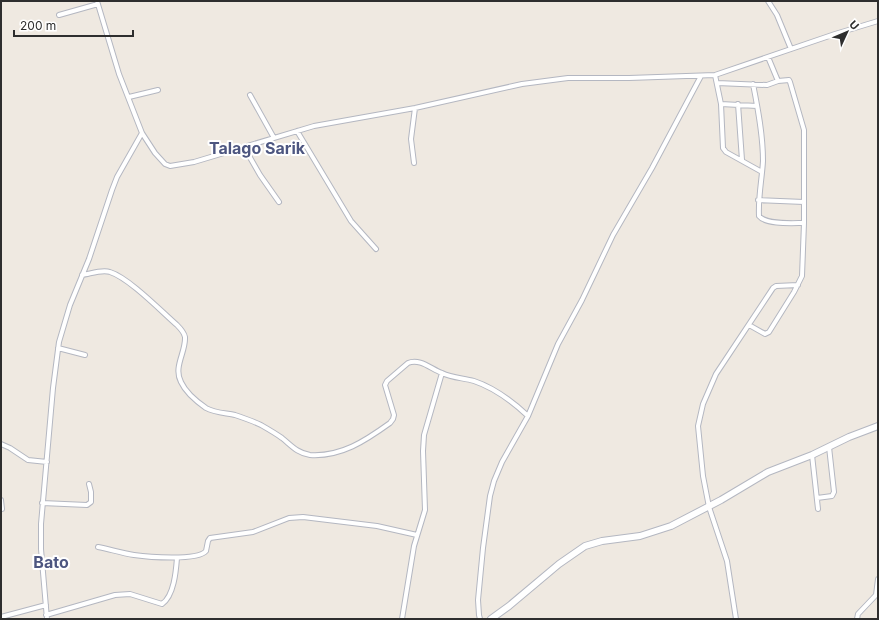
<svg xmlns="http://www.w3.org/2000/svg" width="879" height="620" viewBox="0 0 879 620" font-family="Inter,sans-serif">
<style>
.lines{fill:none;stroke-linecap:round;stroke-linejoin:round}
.street-casing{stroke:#b4b7c1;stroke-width:6}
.secondary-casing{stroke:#b4b7c1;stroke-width:8}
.street{stroke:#fff;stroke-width:4}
.secondary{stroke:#fff;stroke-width:6}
.labels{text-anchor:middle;stroke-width:4;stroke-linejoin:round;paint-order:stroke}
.quarter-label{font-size:16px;font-weight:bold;fill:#4d5680;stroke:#fff}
</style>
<rect width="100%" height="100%" fill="#efe9e1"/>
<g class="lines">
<defs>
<path id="street" d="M97,1l22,73 23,59 13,20 10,11 5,2 24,-4 120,-36 101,-18 107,-24 46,-6h61l86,-3 120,-41 43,-13
M768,1l9,14 14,34
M59,15l39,-11
M768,57l10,24
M715,75l6,29 2,44 3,4 36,20
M717,83l50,2 11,-4 11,-1 1,2 14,48v93l-2,53 -8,16 -25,40 -4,2 -16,-9
M753,84c5,25 10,51 10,77 -1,18 -5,36 -4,55 7,9 34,7 45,7
M250,95l24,43
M129,97l29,-7
M721,104l36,2
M738,104l4,56
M297,131l54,90 25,28
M244,147l16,28 19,27
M414,163l-3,-24 4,-31
M758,200l46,2
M82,275c8,-1 20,-6 28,-3 19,6 51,39 67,53 3,3 7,7 8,12 1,15 -12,30 -4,45 5,11 15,19 25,26 9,5 20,5 29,7 9,3 18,6 26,10 7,4 14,8 21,13 9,7 15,15 28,17 31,2 55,-14 80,-32l3,-4 1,-4 -9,-30 2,-4 21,-18c12,-5 23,6 34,10 10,5 22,5 32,8 21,7 39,21 54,35
M58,348l27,7
M1,444l9,4 18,12 19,2
M812,455l6,54
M817,498l15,-2 2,-4 -5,-45
M1,500l1,9
M42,503l45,2 4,-3v-10l-2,-8
M98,547c11,2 23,6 36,8 13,2 64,6 72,-4l2,-10 2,-3 43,-6 36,-14 14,-1 74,9 40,9
M46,615l69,-20 15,-1 32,10c12,-8 14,-33 15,-46
M1,617l45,-12
M47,619l-6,-70v-25l12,-136 6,-46 11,-37 19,-46 23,-69 5,-13 25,-44
M402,619l12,-73 11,-36 -2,-59 1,-16 18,-62
M480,619l-1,-4 -1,-15 5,-52 7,-52 4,-15 8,-19 26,-46 30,-72 24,-44 31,-65 39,-67 49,-92
M736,619l-9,-58 -18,-54 -6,-31 -5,-50 5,-22 13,-30 57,-86 3,-2 22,-1
M857,619l1,-5 18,-19 2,-16"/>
<path id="secondary" d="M491,619l18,-13 50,-42 26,-18 17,-5 38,-5 31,-10 50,-26 47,-28 44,-17 37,-18 29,-11"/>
</defs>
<!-- street casing -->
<use href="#street" class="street-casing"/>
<!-- secondary casing -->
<use href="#secondary" class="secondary-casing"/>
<!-- street -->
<use href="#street" class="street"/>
<!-- secondary -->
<use href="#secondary" class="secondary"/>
</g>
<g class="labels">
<!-- quarter labels -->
<g class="quarter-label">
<text x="257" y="154">Talago Sarik</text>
<text x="51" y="568">Bato</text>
</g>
</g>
<!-- border -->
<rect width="879" height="620" fill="none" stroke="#2e2e2e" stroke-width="4"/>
<!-- north arrow -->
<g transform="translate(847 32) rotate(46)" stroke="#ffffff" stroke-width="3" paint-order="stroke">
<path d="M0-3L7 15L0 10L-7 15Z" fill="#2e2e2e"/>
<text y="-6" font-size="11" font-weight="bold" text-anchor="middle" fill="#2e2e2e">U</text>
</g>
<!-- scale -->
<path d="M14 30v6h119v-6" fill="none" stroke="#2e2e2e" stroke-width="2"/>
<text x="20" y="30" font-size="12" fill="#2e2e2e" stroke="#ffffff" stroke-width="3" paint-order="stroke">200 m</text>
</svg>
